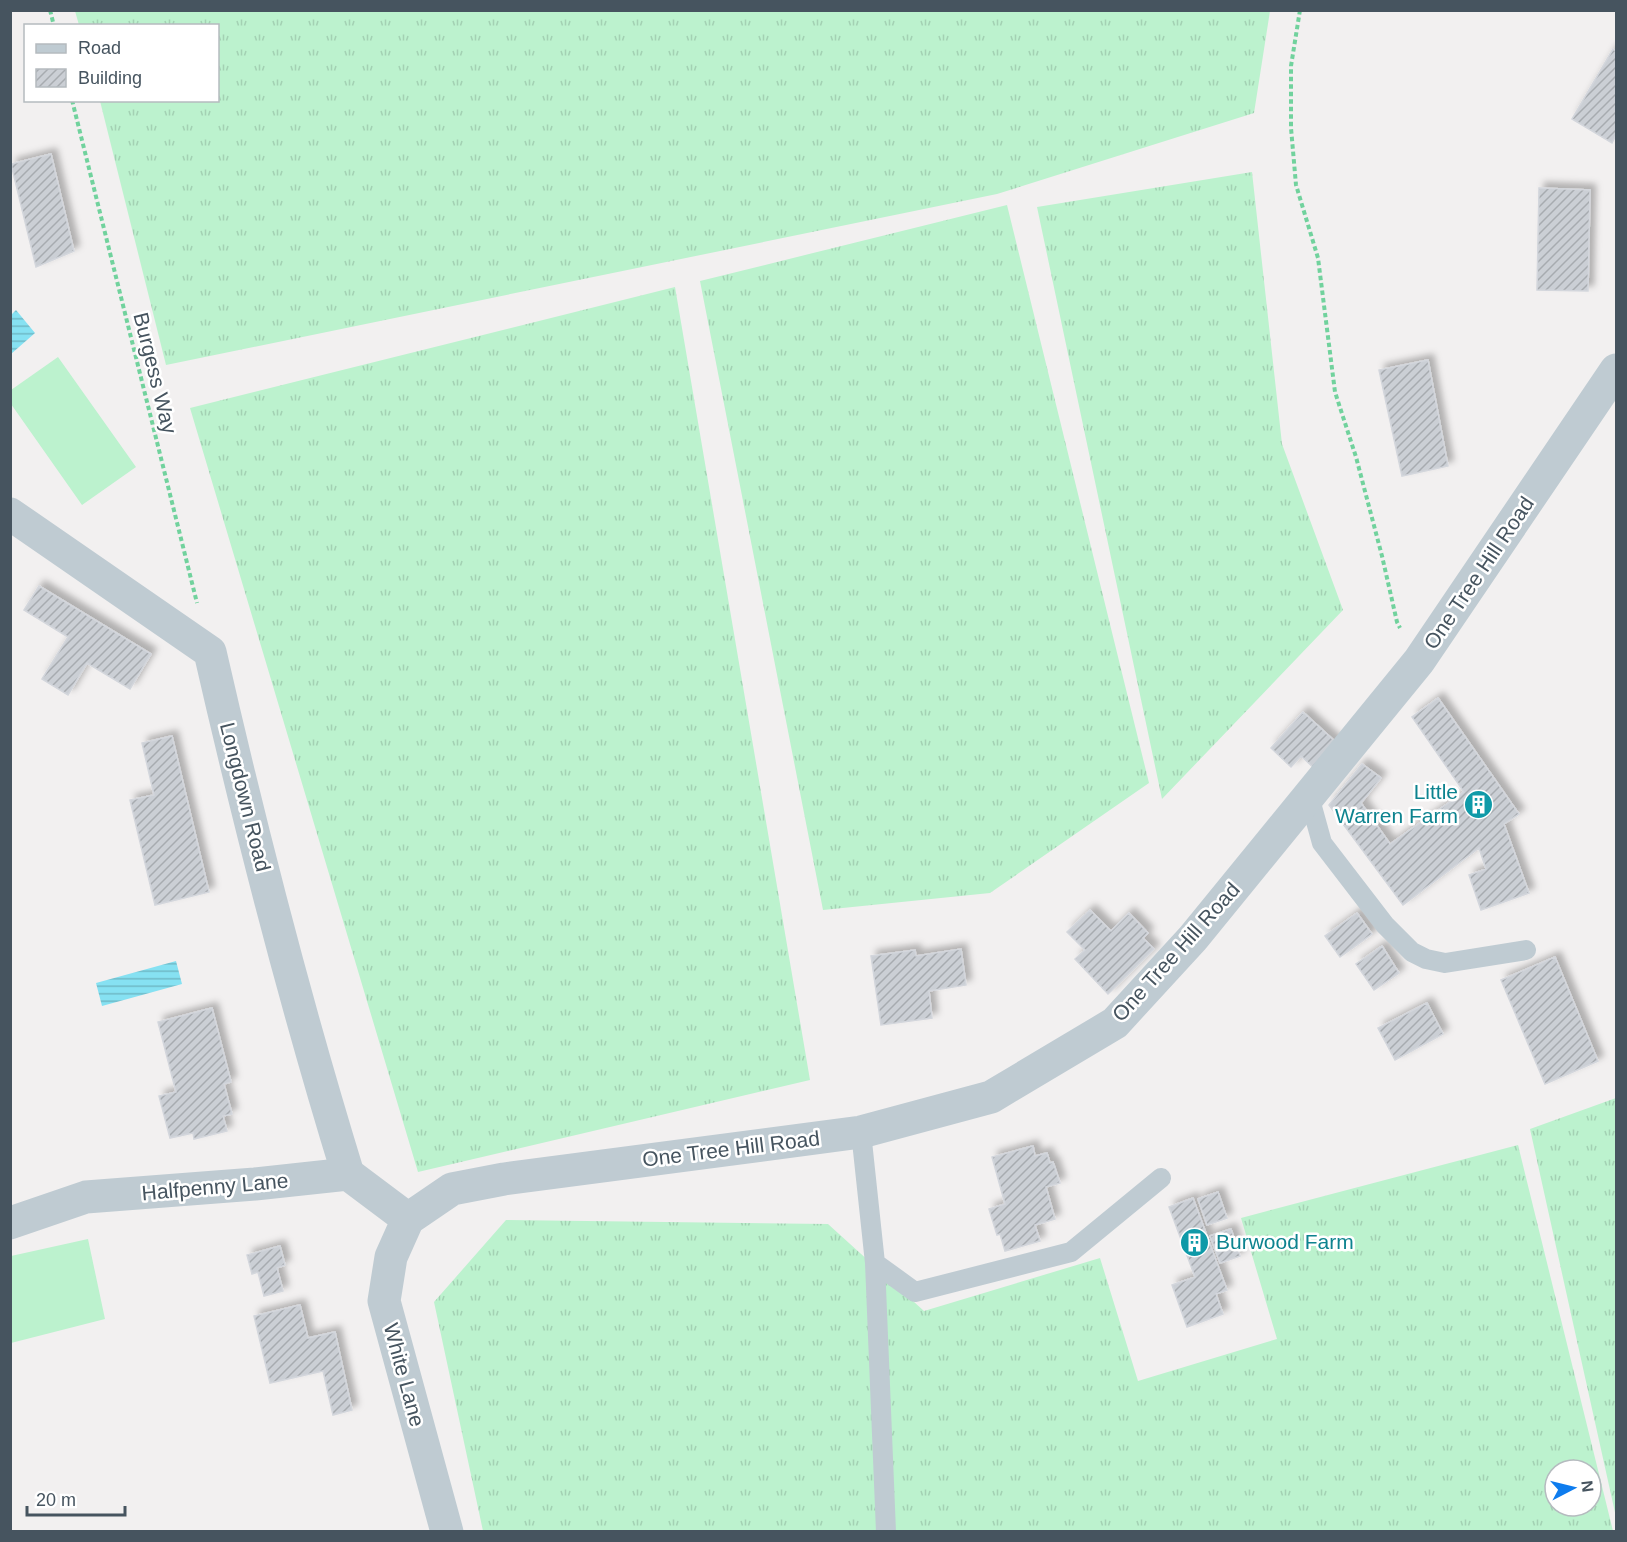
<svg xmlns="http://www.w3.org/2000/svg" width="1627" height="1542" viewBox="0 0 1627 1542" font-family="Helvetica,sans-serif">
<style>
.grass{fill:url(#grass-tufts);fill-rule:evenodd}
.pitch{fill:#bcf2ce}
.water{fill:url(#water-rules)}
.building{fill:url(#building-hatch);stroke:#d3d6dc;stroke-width:1.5;filter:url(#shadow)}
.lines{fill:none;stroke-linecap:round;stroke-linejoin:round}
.path{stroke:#71d29d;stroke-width:4;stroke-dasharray:4.5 3;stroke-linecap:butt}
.lane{stroke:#bfcbd2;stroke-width:20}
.street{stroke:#bfcbd2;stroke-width:33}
.labels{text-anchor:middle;stroke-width:5;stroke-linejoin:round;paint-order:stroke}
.street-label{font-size:21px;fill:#46545f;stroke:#fff}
.culture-label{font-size:21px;fill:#0d838f;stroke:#fff;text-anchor:end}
</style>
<defs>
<pattern id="grass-tufts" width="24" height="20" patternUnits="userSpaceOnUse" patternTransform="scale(1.5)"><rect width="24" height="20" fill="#bcf2ce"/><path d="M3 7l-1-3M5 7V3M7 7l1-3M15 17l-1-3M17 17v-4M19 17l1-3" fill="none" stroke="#a3d1b3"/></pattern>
<pattern id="water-rules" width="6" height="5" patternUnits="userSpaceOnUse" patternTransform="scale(1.5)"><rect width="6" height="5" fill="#86e1f2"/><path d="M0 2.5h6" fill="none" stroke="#6fb9c7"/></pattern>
<pattern id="building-hatch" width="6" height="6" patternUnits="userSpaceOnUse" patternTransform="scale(1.5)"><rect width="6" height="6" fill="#cbcfd5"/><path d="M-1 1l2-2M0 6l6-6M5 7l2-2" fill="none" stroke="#a7abb0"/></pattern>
<filter id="shadow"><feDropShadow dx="5.5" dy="-5.5" stdDeviation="3" flood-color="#0004"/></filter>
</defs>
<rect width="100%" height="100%" fill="#f2f0f0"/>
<!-- grass -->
<path class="grass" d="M75,11v-1l1195,1 -16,102 -257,81 -831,171 -66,-264 118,-1v-74l-139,-1z
M1252,172l30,272 61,166 -181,189 -125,-592z
M1007,205l142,578 -159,110 -167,17 -123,-629z
M675,287l135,793 -392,92 -228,-764z
M1616,1098v419l-86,-388z
M1518,1145l95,386h-1130l-49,-229 72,-82 322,4 96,87 176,-53 38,123 139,-42 -36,-121zM1555,1470h36v36h-36z"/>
<!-- pitch -->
<path class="pitch" d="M58,357l78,110 -54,38 -71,-101v-14z
M88,1239l17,80 -94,24v-87z"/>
<!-- water -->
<path class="water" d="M16,310l19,23 -24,21v-39z
M176,961l6,23 -80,22 -6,-23z"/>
<!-- building -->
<path class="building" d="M1613,49l3,2v84l-4,8 -40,-24z
M51,154l23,97 -38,16 -25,-103z
M1539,188l51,2 -2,101 -51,-1z
M1428,360l20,106 -46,10 -23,-106z
M39,586l112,68 -21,35 -43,-26 -19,32 -26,-16 26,-42 -44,-27z
M1438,698l81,116 -15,10 25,69 -48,17 -12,-35 17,-6 -7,-21 -76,57 -74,-100 33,-41 19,14 -20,25 29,41 74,-52 -52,-75z
M1303,712l36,33 -23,25 -15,-14 -10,11 -20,-19z
M172,736l37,156 -54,13 -25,-105 24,-5 -12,-52z
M1090,910l21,21 18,-18 19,20 -5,5 11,11 -46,45 -33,-35 10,-9 -18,-18z
M1357,913l15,21 -32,23 -15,-21z
M1382,946l17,27 -25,17 -18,-26z
M961,949l5,36 -37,6 3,27 -51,7 -10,-69 44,-6 1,6z
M1555,957l43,104 -53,23 -44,-104z
M1427,1003l16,31 -48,26 -17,-32z
M212,1008l19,74 -7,2 8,30 -9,2 4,15 -33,8 -1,-6 -23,5 -11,-42 17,-4 -18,-70z
M1033,1146l2,10 12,-3 3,10 3,-1 7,21 -14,4 9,32 -20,6 5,16 -35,10 -5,-17 -3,1 -8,-26 16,-5 -13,-47z
M1218,1192l9,26 -20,7 -9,-26z
M1193,1198l34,92 -11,4 7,20 -36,13 -15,-42 23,-8 -26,-70z
M1231,1229l9,27 -20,7 -10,-27z
M280,1246l5,19 -8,3 6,23 -19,5 -6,-24 -6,2 -5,-19z
M300,1305l8,33 27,-6 17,78 -19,5 -10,-44 -53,12 -16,-67z"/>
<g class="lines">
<!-- path -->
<path class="path" d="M50,10l4,16
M1300,10l-9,56v62l5,57 22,73 17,134 21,65 26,99 15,66 3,6
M72,100l125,503"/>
<!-- lane -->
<path class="lane" d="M1309,796l13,47 63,82 27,27 14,7 19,4 81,-13
M861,1132l14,131 40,29 156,-40 90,-74
M875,1263l11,269"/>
<!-- street -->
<path class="street" d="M10,514l200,138c40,175 85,350 138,522
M408,1219l44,-30 52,-10 357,-47 130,-35 124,-74 78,-85 226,-277 197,-291
M408,1219l-17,38 -7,44 63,231
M10,1223l76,-26 169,-13 93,-10 60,45"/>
</g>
<!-- icons -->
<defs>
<symbol id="building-disc" viewBox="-11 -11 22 22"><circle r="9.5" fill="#0f9aa8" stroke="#fff"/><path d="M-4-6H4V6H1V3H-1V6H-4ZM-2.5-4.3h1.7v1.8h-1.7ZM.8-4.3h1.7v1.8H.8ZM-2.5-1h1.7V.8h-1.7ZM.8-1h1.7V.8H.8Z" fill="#fff"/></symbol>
</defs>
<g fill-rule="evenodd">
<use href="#building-disc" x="1462" y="788" width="33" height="33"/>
<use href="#building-disc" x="1178" y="1226" width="33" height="33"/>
</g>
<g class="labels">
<!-- street labels -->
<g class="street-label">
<text transform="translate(155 373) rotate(76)" y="7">Burgess Way</text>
<text transform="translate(1479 573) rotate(-56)" y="7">One Tree Hill Road</text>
<text transform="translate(245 797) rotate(76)" y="7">Longdown Road</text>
<text transform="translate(1176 952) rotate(-48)" y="7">One Tree Hill Road</text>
<text transform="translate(731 1149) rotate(-7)" y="7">One Tree Hill Road</text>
<text transform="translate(215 1187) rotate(-5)" y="7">Halfpenny Lane</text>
<text transform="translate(404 1375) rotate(75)" y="7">White Lane</text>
</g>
<!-- culture labels -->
<g class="culture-label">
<text x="1458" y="799">Little<tspan x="1458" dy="24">Warren Farm</tspan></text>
<text x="1216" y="1249" text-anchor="start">Burwood Farm</text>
</g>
</g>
<!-- border -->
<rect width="1627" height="1542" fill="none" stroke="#46545f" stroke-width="24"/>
<!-- legend -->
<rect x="24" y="24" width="195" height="78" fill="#ffffff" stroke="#b5bbbf" stroke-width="1.5"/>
<rect x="36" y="44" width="30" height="9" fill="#bfcbd2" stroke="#b5bbbf" stroke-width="1.5"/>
<text x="78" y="54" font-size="18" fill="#46545f">Road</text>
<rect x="36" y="69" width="30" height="18" fill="url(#building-hatch)" stroke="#b5bbbf" stroke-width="1.5"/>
<text x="78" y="84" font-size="18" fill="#46545f">Building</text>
<!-- north arrow -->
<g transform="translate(1573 1488) rotate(83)"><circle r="28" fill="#ffffff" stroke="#b5bbbf" stroke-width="1.5"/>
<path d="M0-4.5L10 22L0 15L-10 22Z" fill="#0e7cee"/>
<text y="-9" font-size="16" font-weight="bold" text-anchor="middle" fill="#46545f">N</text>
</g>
<!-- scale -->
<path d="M27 1506v9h98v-9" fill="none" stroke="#46545f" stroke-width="3"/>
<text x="36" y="1506" font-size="18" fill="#46545f" stroke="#ffffff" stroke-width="4.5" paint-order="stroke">20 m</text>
</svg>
